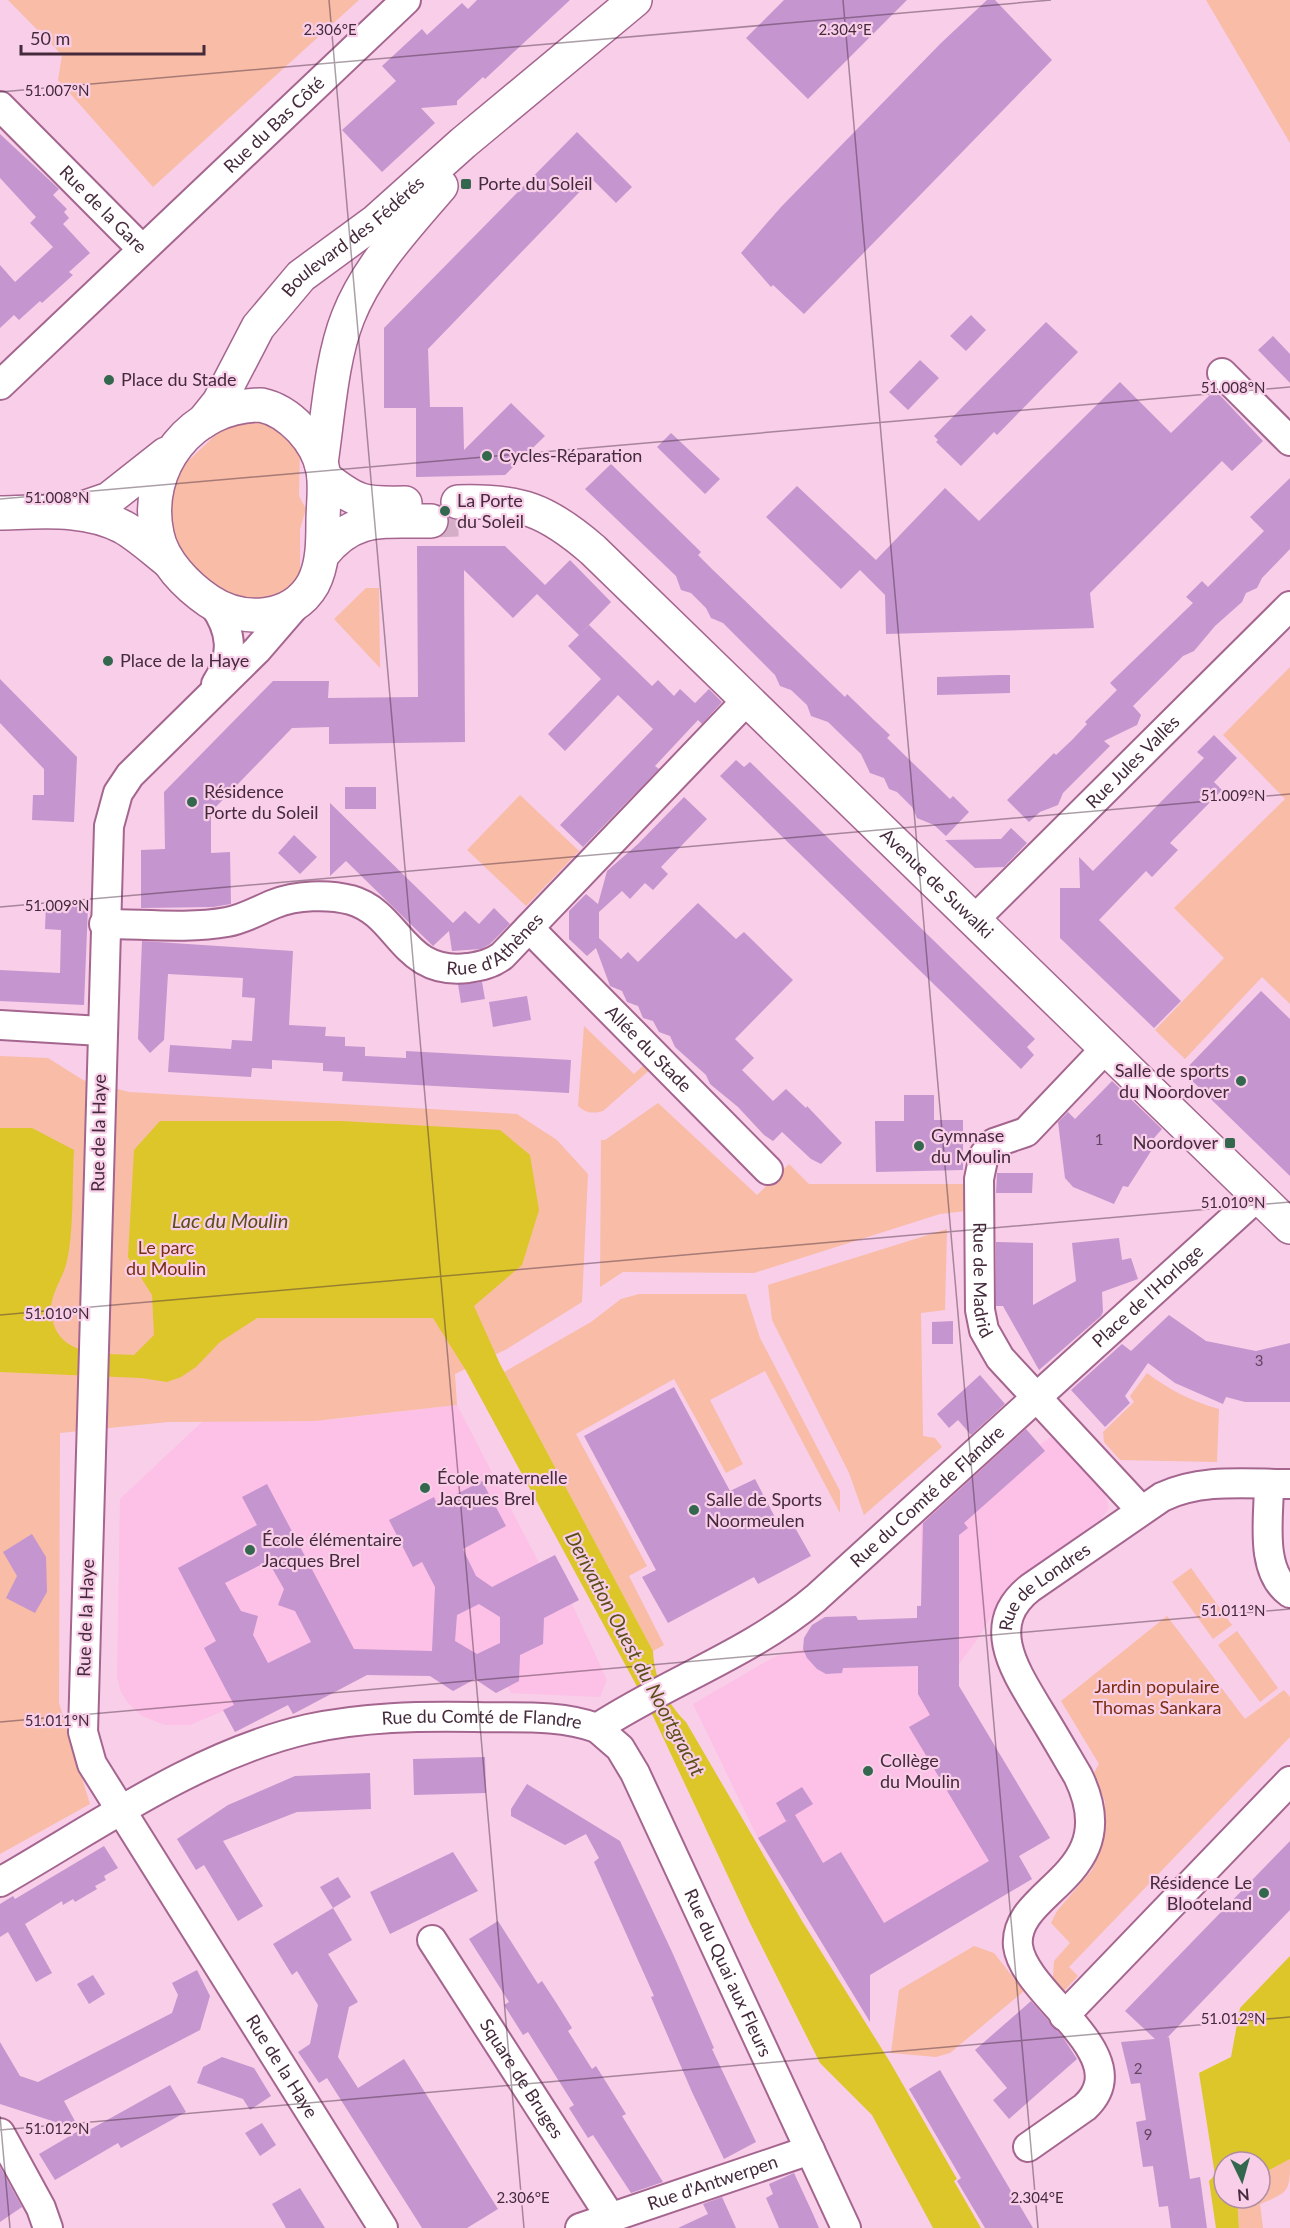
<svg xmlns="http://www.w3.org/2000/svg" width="1290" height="2228" viewBox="0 0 1290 2228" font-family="Lato,sans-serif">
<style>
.built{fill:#fdc0e6}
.green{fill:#f8bca7}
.water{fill:#dcc629}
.building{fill:#c595cf;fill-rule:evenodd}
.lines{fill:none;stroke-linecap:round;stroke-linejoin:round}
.tertiary-tunnel{stroke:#d4adc6;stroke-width:33;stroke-dasharray:33 16;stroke-linecap:butt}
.minor-casing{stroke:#a4668f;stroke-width:32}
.tertiary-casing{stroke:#a4668f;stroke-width:36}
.minor{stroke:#fff;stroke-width:28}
.tertiary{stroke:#fff;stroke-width:33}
.ticks{fill:none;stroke:#452a3c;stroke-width:1.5;stroke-opacity:0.45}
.poi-dot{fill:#33684e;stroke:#f8cee8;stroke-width:2}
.labels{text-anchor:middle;stroke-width:4.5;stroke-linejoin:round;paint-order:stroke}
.number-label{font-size:15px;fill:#654561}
.street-label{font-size:18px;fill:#452a3c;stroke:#f8cee8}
.poi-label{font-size:18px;fill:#452a3c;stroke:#f8cee8;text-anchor:start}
.park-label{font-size:18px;fill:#7a2e0d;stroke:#f8cee8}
.water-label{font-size:20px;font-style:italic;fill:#595017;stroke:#f8cee8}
.ticks-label{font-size:15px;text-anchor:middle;fill:#452a3c;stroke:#f8cee8;stroke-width:4.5;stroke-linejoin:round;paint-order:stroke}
</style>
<rect width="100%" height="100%" fill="#f8cee8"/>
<!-- built -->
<path class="built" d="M457,1405l82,158 16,-7 24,44 -7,4 35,76 -7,17 -89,-4 -3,-6 -12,6 -21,-13 -22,11 -24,-15 -62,-1 -74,39 -5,-9 -53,27 -12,-21 -33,14h-25l-23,-9 -14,-13 -7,-11 -4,-15 3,-178 83,-78 126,-1z
M1025,1428l15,17 13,-10 52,59 4,14 -8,11 -92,67 -30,51 -20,27v16h-10l15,14 86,144 -31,18 13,23 -162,96v47l-82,-138 -3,-13 -6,3 -21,-36 -65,-134 81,-47 29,-8 1,-11 4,-8 17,-13 31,-1 2,4 59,-2v-12l4,-1v-83z"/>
<!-- green -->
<path class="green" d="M8,0h351l-206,187 -95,-107 4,-25z
M1206,0h84v143z
M269,418l31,33 -1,45 7,13 -6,20v45l-18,26 -45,6 -53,-44 -16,-32 3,-46 12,-18 46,-44z
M366,588h13l1,80 -46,-49z
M1290,667v337l-28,-27 -77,82 -30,-29 69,-72 -50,-50 111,-109 -62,-64z
M520,795l59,56 -53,55 -59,-56z
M584,1026l50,48 14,-13 5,6 -50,44c-11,3 -17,2 -25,-5z
M0,1056l48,2 35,22 46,12 388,22 40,26 31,34 -6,128 -75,47 -52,25 2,31 -142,16 -147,1 -108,11 -1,270 31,101 -90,50z
M658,1103l99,92 32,-31 20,20h157v27l-26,3 -186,59 -131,-1 -23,15 1,-147h4z
M947,1229l-2,81 -24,3 2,123 12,2 7,9 -78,68 -15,-42 -77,-153 -4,-35z
M639,1294h107l14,44 80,153v22l-75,-142 -55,29 33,64 -17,9 -52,-94 -98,55 71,132 -18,10 35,69 -11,6 -149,-279 87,-50 30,-23z
M1147,1373c24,18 44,28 72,36l-2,53 -97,-2 -16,-18 -1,-10 31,-30 -4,-6z
M1191,1568l41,57 -19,14 -41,-57z
M1167,1616l78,103 39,-29 6,7v40l-221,230 9,9 -18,19 -12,-11 5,-5 1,-18 16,-18 -19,-20 6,-12 35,-41 10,-27 3,-41 -11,-29 5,-9 -38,-63z
M1237,1631l41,57 -18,14 -42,-57z
M974,1946l20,7 30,38 -74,62 -14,4 -45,-4 8,-63z
M1290,2159c0,32 0,33 -30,45l3,24h-24l-2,-30h23v-23z"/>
<!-- water -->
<path class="water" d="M160,1121h181l159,9 30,25 9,55 -17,55 -48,41 26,58 153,287c1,28 14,52 33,71l116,199 88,141 67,117 -3,2 27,47h-48l-61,-113 -52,-52 -70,-140 -97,-207 -188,-347 -32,-51h-176l-37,24 -24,25 -15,10 -14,5 -26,-4 -141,-6v-244h32l42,22c-2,32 0,81 -7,111 -3,15 -17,34 -16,49 3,47 48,43 83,45l20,-20 -2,-40 -24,-38 6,-107z
M1290,1956v203l-30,16v-13h-36v36h13l2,30h-23l-7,-47 6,-6 -16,-102 32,-16 9,-49z"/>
<!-- building -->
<path class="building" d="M477,0h93l-85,79 -2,-2 -26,24v4l-36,3 14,15 -53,49 -40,-42 54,-49 -14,-15 40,-37 5,6 35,-32 6,6z
M784,0h123l-99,99 -62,-61z
M987,0h8l57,60 -248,254 -31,-29 -2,2 -30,-34 40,-46 160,-164z
M577,132l55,55 -16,16 -24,-24 -164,170 2,58h33l1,43 47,-47 34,33 -40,39 -89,2v-69h-32v-80z
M0,134l59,55 -6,6 14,14 -3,3 5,6 -6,6 27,29 -21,19 4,3 -31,28 -2,-2 -21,19 -5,-5 -14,13v-63l15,17 38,-35 -23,-24 6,-6 -36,-39z
M971,315l15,15 -20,21 -16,-15z
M1046,322l32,30 -81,83 -3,-3 -33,34 -25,-24 2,-2 -4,-4z
M1273,336l17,18v29l-32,-33z
M920,360l19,18 -31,32 -19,-18z
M1120,382l51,51 44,-43 48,51 -31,30 -10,-10 -132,132 4,35 -208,6 -1,-39 -25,-25 -19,19 -75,-72 31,-31 79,74 69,-72 34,33z
M671,433l49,46 -15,15 -48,-47z
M611,464l90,88 -3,3 15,15 132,127 2,-3 28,27 15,14 -3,3 63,61 3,-3 16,16 -23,24 -12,-11 -17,-7 -5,-11 -15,-15 -8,-3 -5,-11 -14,-5 -9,-19 -33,-32 -17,-6 -4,-11 -16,-15 -11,-4 -5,-11 -52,-52 -12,-5 -5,-10 -15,-15 -10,-3 -5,-14 -91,-87z
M1290,478v71l-28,29 -5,10 -11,5 -4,9 -27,24 -21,25 -11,5 -50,50 8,9 -4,10 -33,16 6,5 -47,47 -5,12 -18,7 -11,10 -22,-22 47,-47 2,2 16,-15 15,-16 -2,-2 32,-32 -7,-7 83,-80 -7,-6 16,-16 6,6 56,-56 -14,-14z
M417,546h88l40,39 25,-25 41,42 -32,33 -42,-41 -24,24 -49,-48 1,172 -136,2v-17l-37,1 -81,84v41l19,-1 1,52 -18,3 -72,1v-58l24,-1 -1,-57 109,-111h56l-1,17 90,-1z
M589,625l63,61 6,-6 16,16 6,-7 15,14 14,-14 13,13 -20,22 -4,-4 -43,46 4,3 -76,78 -23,-22 93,-96 -35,-34 -53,56 -17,-17 53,-55 -33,-33z
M999,675h11v18l-73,2v-18z
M0,679l77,78 -3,65 -42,-2 1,-25h11v-26l-44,-46z
M1214,735l23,23 -23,24 8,8 -52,53 8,7 -26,27 -6,-6 -47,49 82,81 -27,27 -94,-90v-50h20l-1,-31 14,14 111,-113 -7,-6z
M736,760l8,7 6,-5 285,277 -8,8 7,8 -13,14 -301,-293z
M345,787h31v22h-31z
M684,797l23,22 -46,48 7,7 -15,16 -8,-7 -15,16 -8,-8 -23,21v26l22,21 7,-7 10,10 60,-59 38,36 8,-7 49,48 -58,59 19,19 -12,12 31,31 13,-12 20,19 1,-2 35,37 -21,21 -10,-5 -29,-27 -9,9 -9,-6 -26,-28 -28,-23 -4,-9 -31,-28 -5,-11 -11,-4 -6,-11 -10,-3 -5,-12 -11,-4 -5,-11 -12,-5 -14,-38 -9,8 -18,-17v-28l17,-17 12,10 9,-33 31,-27z
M330,803l123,120 12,-12 14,13 15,-16 16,16 -20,20 -9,5 -29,2 -3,-20 -16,15 -87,-85 -16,15z
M1011,828l16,15 -23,24 -29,1 -30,-28 56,-1z
M294,835l23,22 -17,17 -22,-21z
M46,903l42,3 -4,99 -84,-4v-31l60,3 1,-43 -16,-1z
M142,941l151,10 -4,74 37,2 -1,9 20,1v9l20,1v9l41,2v-7l165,9 -2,33 -227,-12 1,-9 -20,-1v-8l-51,-3v9l-20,-1 -1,9 -83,-5 2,-27 61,4 1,-9 20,1 3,-43 -13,-1 1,-19 -75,-4 -4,66 -14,13 -12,-14z
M482,982l3,17 -24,4 -3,-19z
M1261,991l29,28v157l-107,-104z
M527,996l4,24 -38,7 -4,-25z
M1112,1081l50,48 -14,16 5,3 -25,39 -5,-1 -9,18 -41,-17 -8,-9 -7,-56 10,-10 7,7z
M904,1095h30v25h29v50l-87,2 -1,-51h29z
M997,1173h36l-1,20h-36z
M1119,1238l3,22 9,-2 7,21 -36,13 1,20 -2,4 -62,54 -36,-64h-7v-64l37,1v62l43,-24 -4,-38z
M1169,1315l37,26 50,10 34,-8v59h-45l-19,-5 -3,7 -48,-21 -27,-20 -23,33 5,7 -25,24 -34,-37 51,-46 9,7z
M953,1321v23h-21v-22z
M980,1375l25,29 -34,31 -13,-15 -9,8 -12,-14z
M674,1387l56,104 25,-12 23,44 11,-6 22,39 -53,28 -4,-7 -86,46 -26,-46 14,-7 -72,-134z
M1026,1429l19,22 -81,72 4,5 -9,7v151l91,152 -31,18 13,23 -162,96v47l-112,-184 32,-19 -4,2 -10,-18 26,-16 11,17 -18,11 28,48 18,-11 43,71 105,-62 -80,-134 21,-12 -12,-21v-28l-75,2 -1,5 -16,1 -9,-5 -10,-11 -4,-9 1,-11 8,-13 13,-8 31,-1 2,4 59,-2v-12h4l2,-83z
M482,1481l24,45 -43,23 13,27 16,11 63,-32 24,45 -35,18 -1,26 -23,11 -1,26 -23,12 -21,-14 -22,12 -23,-15 -63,-1 -74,39 -5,-9 -53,27 -12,-22 11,-5 -30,-57 12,-7 -38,-73 79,-43 -15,-28 25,-13 87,165 78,2 3,-64 -13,-25 -9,5 -24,-47 45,-23 3,7zM268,1561l16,28 -6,16 17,6 16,31 -43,21 -15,-28 5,-19 -17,-5 -16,-28zM479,1604l21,13v26l-23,11 -22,-13 2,-26z
M32,1534l14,23 1,35 -12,21 -29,-15 11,-22 -14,-24z
M485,1757l1,36 -72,2 -1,-36z
M370,1773l1,36 -74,3 -74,29 40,65 -25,15 -34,-56 -8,5 -19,-31 51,-34 67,-29z
M527,1784l93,57 53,113 41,94 -2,1 44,93 -32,17 -32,-67 -41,-95 3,-1 -60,-134 5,-4 -13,-24 -21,11 -54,-29v-7z
M1290,1841v69l-123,128 2,-1 21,142 10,-2 7,51h-36l-3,-22 -9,1 -6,-41 -10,1 -7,-45 10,-2 -6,-37 -9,1 -10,-42 34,-3 -30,-28z
M104,1846l14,22 -14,8 2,4 -11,6 2,3 -22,13 -2,-3 -10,6 -1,-4 -37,23 27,49 -16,9 -28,-50 -8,5v-33l13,-8 2,3z
M453,1852l25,39 -88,43 -20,-42z
M338,1877l13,20 -18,11 -13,-21z
M333,1908l19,32 -24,14 30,48 -9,5 -11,50 20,31 46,-29 94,150 -31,19h-45l-95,-150 -8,5 -21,-31 12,-8 8,-39 -21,-34 -5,4 -19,-31z
M498,1921l40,63 4,-3 15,23 15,24 -4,3 24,38 4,-3 30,48 -4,2 41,66 -32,11 -38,-58 -5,3 -19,-30 5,-3 -46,-73 -5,3 -19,-30 5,-3 -40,-63z
M197,1970l13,26 -10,34 -136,71 18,33 88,-49 16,27 -65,36 -3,-5 -63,37 -16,-26 41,-24 -80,-26v-62l20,34 18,6 134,-69 6,-18 -6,-12z
M93,1975l12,19 -16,10 -12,-20z
M1031,2001l31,35 15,23 -68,60 -16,-19 14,-12 -32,-38z
M222,2057l32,11 17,28 -21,14 -7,-11 -46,-16 6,-16z
M940,2070l35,60 58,98h-48l-28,-47 4,-3 -52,-89z
M262,2123l14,22 -16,11 -15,-23z
M0,2167l22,40 -22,15z
M794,2173l19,41 6,14h-40l-13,-30 7,-4 -4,-10z
M300,2188l25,40h-39l-14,-24z
M722,2197l14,31h-58l30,-14 -5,-10z"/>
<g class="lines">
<!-- tertiary-tunnel -->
<path class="tertiary-tunnel" d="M431,521l27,-1"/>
<defs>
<g id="minor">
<path id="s1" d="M0,106l142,143"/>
<path d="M1222,373l68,68"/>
<path id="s2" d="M0,385l406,-385"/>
<path id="s3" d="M301,599l-44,51 -127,125 -12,18 -9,33 -26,906 9,32 291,464"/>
<path d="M213,604c19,26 22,52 3,80"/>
<path id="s4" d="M974,920l316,-314"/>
<path id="s5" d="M104,924c40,0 84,5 123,-2 17,-3 32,-12 47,-18 22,-9 54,-10 77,-4 49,14 51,76 117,68 13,-2 23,-4 34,-12l245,-256"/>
<path id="s6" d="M529,928l239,242"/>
<path d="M0,1025l101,6"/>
<path id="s7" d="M1106,1048l-80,84 -32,11 -10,12 -5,24 1,131 4,20 16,28 141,152"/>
<path d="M1269,1484c0,33 -10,87 21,109"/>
<path id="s8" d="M597,1728l23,20 15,25 211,455"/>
<path id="s9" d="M0,1882c98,-56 196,-127 308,-153 55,-12 111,-13 167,-12 40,1 84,-3 122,11 72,-47 153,-74 219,-130l442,-402"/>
<path id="s10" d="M432,1940l179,278"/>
<path d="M1064,2016l226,-235"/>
<path d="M0,2133l41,75 7,20"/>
<path id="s11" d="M1028,2147l57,-40c55,-52 -61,-111 -67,-161 -6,-57 109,-70 60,-170 -13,-22 -25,-43 -38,-64 -24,-40 -57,-87 -10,-124l132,-91c40,-19 85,-13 128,-13"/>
<path id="s12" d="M580,2228l230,-78"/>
</g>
<g id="tertiary">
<path d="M261,405c29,6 57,37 62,66 3,16 0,34 0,51 0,20 0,43 -10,62 -21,37 -71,39 -104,17 -22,-15 -47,-40 -52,-67 -14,-66 34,-129 104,-129z"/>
<path id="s13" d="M203,422l16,-20 39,-75 43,-51 75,-55 87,-78 172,-143"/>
<path d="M321,463c7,-46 10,-103 27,-146 19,-49 59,-91 93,-131"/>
<path d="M324,477c33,26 39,27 81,26"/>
<path id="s14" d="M458,502c62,-2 89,8 135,48l697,677"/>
<path d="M71,512l38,-13 57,-45"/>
<path d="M0,513c41,-1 85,-6 123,14 16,9 31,23 45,34"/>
<path d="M322,555c32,-41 62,-33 109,-34"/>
</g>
</defs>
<!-- minor casing -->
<use href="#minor" class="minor-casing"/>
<!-- tertiary casing -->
<use href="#tertiary" class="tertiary-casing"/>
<!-- minor -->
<use href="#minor" class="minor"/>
<!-- tertiary -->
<use href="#tertiary" class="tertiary"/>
</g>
<!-- ticks -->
<path class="ticks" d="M329,0l195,2228M843,0l195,2228M0,92l1051,-92M0,499l1290,-112M0,907l1290,-113M0,1315l1290,-113M0,1722l1290,-113M0,2116l10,112M0,2130l1290,-113"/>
<!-- markers -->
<g class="poi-dot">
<rect x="460" y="178" width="12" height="12" rx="3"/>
<circle cx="109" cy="380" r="6"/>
<circle cx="487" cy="456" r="6"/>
<circle cx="445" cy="511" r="6"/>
<circle cx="108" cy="661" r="6"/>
<circle cx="192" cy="802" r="6"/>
<circle cx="1241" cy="1081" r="6"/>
<rect x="1224" y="1137" width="12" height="12" rx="3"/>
<circle cx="919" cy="1146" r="6"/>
<circle cx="425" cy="1488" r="6"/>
<circle cx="694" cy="1510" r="6"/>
<circle cx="250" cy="1550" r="6"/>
<circle cx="868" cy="1771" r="6"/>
<circle cx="1264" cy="1893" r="6"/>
</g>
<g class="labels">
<!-- number labels -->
<g class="number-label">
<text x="1099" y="1145">1</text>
<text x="1259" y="1366">3</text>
<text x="1138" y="2074">2</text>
<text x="1148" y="2140">9</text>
</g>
<!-- street labels -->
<g class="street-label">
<text dy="6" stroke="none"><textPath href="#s2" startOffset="378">Rue du Bas Côté</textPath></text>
<text dy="6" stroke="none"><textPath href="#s1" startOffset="146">Rue de la Gare</textPath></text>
<text dy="6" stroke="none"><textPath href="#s13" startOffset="242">Boulevard des Fédérés</textPath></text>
<text dy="6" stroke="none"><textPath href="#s4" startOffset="224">Rue Jules Vallès</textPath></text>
<text dy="6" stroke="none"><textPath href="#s14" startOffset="627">Avenue de Suwalki</textPath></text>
<text dy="6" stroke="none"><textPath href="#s5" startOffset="428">Rue d'Athènes</textPath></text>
<text dy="6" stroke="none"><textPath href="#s6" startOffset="170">Allée du Stade</textPath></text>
<text transform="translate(99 1133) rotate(-89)" y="6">Rue de la Haye</text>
<text dy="6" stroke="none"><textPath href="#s7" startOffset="291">Rue de Madrid</textPath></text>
<text dy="6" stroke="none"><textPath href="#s9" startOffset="1340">Place de l'Horloge</textPath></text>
<text dy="6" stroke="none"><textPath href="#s9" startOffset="1042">Rue du Comté de Flandre</textPath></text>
<text dy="6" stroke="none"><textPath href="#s11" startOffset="682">Rue de Londres</textPath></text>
<text transform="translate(86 1618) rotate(-88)" y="6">Rue de la Haye</text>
<text dy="6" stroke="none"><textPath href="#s9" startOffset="520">Rue du Comté de Flandre</textPath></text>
<text dy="6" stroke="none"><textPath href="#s8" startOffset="280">Rue du Quai aux Fleurs</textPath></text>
<text dy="6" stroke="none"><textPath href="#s3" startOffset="1598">Rue de la Haye</textPath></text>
<text dy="6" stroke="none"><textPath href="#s10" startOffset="165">Square de Bruges</textPath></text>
<text dy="6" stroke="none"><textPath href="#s12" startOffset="140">Rue d'Antwerpen</textPath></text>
</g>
<!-- poi labels -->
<g class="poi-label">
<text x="478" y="190">Porte du Soleil</text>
<text x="121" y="386">Place du Stade</text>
<text x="499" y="462">Cycles-Réparation</text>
<text x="457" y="507">La Porte<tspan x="457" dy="21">du Soleil</tspan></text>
<text x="120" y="667">Place de la Haye</text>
<text x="204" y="798">Résidence<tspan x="204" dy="21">Porte du Soleil</tspan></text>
<text x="1229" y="1077" text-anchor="end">Salle de sports<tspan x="1229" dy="21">du Noordover</tspan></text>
<text x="931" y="1142">Gymnase<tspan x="931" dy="21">du Moulin</tspan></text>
<text x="1218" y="1149" text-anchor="end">Noordover</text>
<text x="437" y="1484">École maternelle<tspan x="437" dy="21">Jacques Brel</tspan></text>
<text x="706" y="1506">Salle de Sports<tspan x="706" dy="21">Noormeulen</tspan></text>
<text x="262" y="1546">École élémentaire<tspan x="262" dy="21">Jacques Brel</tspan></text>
<text x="880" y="1767">Collège<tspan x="880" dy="21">du Moulin</tspan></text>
<text x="1252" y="1889" text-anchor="end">Résidence Le<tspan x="1252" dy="21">Blooteland</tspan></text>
</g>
<!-- park labels -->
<g class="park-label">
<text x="166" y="1254">Le parc<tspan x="166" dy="21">du Moulin</tspan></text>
<text x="1157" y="1693">Jardin populaire<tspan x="1157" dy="21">Thomas Sankara</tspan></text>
</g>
<!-- water labels -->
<g class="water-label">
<text x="230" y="1228">Lac du Moulin</text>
<text transform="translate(635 1654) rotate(62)" y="7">Derivation Ouest du Noortgracht</text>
</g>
</g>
<g class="ticks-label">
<text x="330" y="35">2.306°E</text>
<text x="845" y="35">2.304°E</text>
<text x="57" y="96">51.007°N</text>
<text x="1233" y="393">51.008°N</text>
<text x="57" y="503">51.008°N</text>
<text x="1233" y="801">51.009°N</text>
<text x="57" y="911">51.009°N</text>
<text x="1233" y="1208">51.010°N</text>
<text x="57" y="1319">51.010°N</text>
<text x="1233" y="1616">51.011°N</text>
<text x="57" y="1726">51.011°N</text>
<text x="1233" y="2024">51.012°N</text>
<text x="57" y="2134">51.012°N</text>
<text x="523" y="2203">2.306°E</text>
<text x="1037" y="2203">2.304°E</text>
</g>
<!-- north arrow -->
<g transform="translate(1242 2180) rotate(175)"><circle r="28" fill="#f8cee8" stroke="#b08ca3" stroke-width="1.5"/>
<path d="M0-4.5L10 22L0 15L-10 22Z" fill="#33684e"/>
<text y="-9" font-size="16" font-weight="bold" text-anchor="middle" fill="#452a3c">N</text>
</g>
<!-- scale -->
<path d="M21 45v9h183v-9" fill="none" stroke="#452a3c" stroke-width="3"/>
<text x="30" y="45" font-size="18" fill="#452a3c" stroke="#f8cee8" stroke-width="4.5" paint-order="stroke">50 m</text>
</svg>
